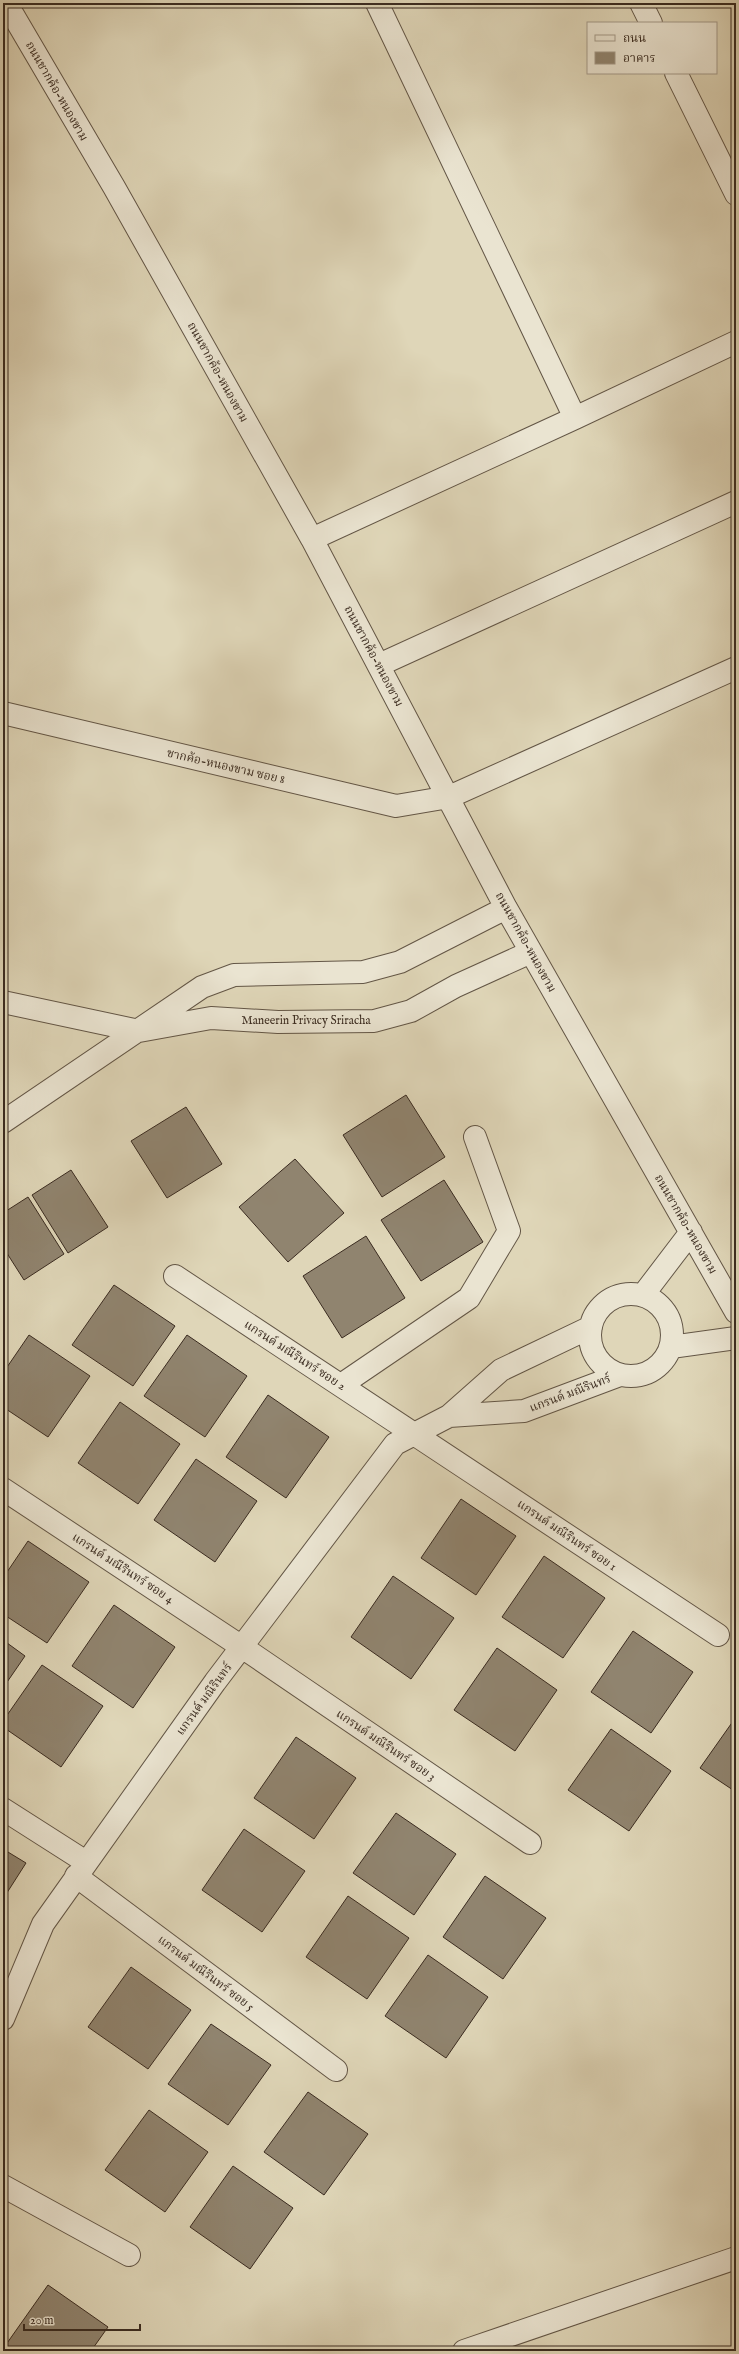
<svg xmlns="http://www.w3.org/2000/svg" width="739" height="2354" viewBox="0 0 739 2354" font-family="'IM FELL English','Noto Serif Thai',serif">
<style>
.building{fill:#90846f;stroke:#3a2b20}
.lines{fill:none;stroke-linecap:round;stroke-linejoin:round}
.minor-casing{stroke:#635646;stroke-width:24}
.minor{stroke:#eae4d1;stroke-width:22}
.labels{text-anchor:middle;stroke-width:3;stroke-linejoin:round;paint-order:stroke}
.street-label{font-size:12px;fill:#3a2b20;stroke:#eae4d1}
</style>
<rect width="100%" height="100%" fill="#dfd6b8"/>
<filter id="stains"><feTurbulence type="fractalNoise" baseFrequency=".005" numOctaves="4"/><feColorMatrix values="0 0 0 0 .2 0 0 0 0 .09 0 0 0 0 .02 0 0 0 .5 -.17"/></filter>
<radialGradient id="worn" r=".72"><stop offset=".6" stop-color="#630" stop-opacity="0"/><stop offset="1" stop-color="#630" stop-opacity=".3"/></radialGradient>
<!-- building -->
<path class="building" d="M406,1095l39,62 -63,40 -39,-62z
M186,1107l36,57 -55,34 -36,-57z
M295,1159l49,54 -56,49 -49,-55z
M71,1170l37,57 -40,26 -36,-58z
M444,1180l39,62 -62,39 -40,-61z
M28,1197l36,57 -40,26 -21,-33v-34z
M366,1236l39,62 -63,40 -39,-62z
M114,1285l61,41 -42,60 -61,-41z
M29,1335l61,41 -42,61 -45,-30v-34z
M187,1335l60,41 -42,61 -61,-41z
M268,1395l61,42 -43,61 -60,-41z
M120,1402l60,42 -42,60 -60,-41z
M196,1459l61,42 -42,61 -61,-42z
M461,1499l55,37 -40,59 -55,-37z
M28,1541l61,41 -42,61 -44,-29v-36z
M544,1556l61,42 -42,60 -61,-41z
M393,1576l61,42 -43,61 -60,-42z
M114,1605l61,42 -42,61 -61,-42z
M633,1631l60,41 -42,61 -60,-41z
M3,1640l22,16 -22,32z
M497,1648l60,42 -42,61 -61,-41z
M42,1665l61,41 -42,61 -58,-40v-6z
M736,1717v75l-36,-24z
M611,1729l60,42 -42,60 -61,-41z
M296,1737l60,41 -42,61 -60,-41z
M396,1813l60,41 -42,61 -61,-42z
M244,1829l61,42 -43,61 -60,-42z
M3,1849l23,14 -23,36z
M485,1876l61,42 -43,61 -60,-42z
M348,1896l61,42 -42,61 -61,-42z
M428,1955l60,42 -42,61 -61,-42z
M131,1967l60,43 -43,59 -60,-42z
M211,2024l60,41 -43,60 -60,-41z
M308,2092l60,42 -44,61 -60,-43z
M149,2110l59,42 -43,60 -60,-42z
M233,2166l60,42 -43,61 -60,-42z
M48,2285l60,42 -17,24h-78l-8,-5z"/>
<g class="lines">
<defs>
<path id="minor" d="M6,3l108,184 198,352 194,369 230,404
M377,3l198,415
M641,3l10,20
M676,73l60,121
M312,539l263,-121 161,-76
M379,665l357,-163
M3,713l393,93 53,-9 287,-129
M3,1002l136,29 72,-13 67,4 96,-1 37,-10 45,-25 75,-34
M3,1122l199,-135 32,-12 129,-3 37,-10 106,-54
M175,1276l543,359
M590 1335a41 41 0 1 1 82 0a41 41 0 1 1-82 0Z
M643,1295l48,-63
M671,1347l65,-9
M341,1385l128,-87 40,-67 -34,-94
M449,1416l75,-5 96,-36
M3,1489l239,158 288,196
M3,1809l83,53
M76,1876l260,194
M3,2019l40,-95 172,-242 180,-238 54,-28 52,-46 90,-43
M3,2186l126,69
M464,2351l272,-93"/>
</defs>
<!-- minor casing -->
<use href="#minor" class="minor-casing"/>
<!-- minor -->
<use href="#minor" class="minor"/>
</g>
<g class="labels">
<!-- street labels -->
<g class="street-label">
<text transform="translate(57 91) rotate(60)" y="4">ถนนชากค้อ-หนองขาม</text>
<text transform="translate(218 372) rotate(61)" y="4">ถนนชากค้อ-หนองขาม</text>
<text transform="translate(374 656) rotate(62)" y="4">ถนนชากค้อ-หนองขาม</text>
<text transform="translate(226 766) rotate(13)" y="4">ชากค้อ-หนองขาม ซอย 8</text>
<text transform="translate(526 942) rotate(61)" y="4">ถนนชากค้อ-หนองขาม</text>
<text x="306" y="1024">Maneerin Privacy Sriracha</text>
<text transform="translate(686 1224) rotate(60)" y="4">ถนนชากค้อ-หนองขาม</text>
<text transform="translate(295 1355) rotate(33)" y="4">แกรนด์ มณีรินทร์ ซอย 2</text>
<text transform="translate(570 1393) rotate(-21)" y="4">แกรนด์ มณีรินทร์</text>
<text transform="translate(567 1535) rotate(34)" y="4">แกรนด์ มณีรินทร์ ซอย 1</text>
<text transform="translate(123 1568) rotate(33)" y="4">แกรนด์ มณีรินทร์ ซอย 4</text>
<text transform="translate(204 1699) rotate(-54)" y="4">แกรนด์ มณีรินทร์</text>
<text transform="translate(386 1745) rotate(34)" y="4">แกรนด์ มณีรินทร์ ซอย 3</text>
<text transform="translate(206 1973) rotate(37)" y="4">แกรนด์ มณีรินทร์ ซอย 5</text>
</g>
</g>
<!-- margin -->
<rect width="739" height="2354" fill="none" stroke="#dfd6b8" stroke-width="16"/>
<rect x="4" y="4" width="731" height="2346" fill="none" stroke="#3a2b20" stroke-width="2"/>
<rect x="8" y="8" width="723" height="2338" fill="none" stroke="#3a2b20"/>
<!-- legend -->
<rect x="587" y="22" width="130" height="52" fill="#eae4d1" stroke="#a49a8a"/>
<rect x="595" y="35" width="20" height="6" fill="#eae4d1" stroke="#a49a8a"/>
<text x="623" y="42" font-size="12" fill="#3a2b20">ถนน</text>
<rect x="595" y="52" width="20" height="12" fill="#90846f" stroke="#a49a8a"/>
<text x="623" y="62" font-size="12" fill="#3a2b20">อาคาร</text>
<!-- scale -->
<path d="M24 2324v6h116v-6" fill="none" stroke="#3a2b20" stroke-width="2"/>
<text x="30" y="2324" font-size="12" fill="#3a2b20" stroke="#eae4d1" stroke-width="3" paint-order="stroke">20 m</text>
<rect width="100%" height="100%" filter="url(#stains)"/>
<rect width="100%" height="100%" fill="url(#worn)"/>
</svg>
